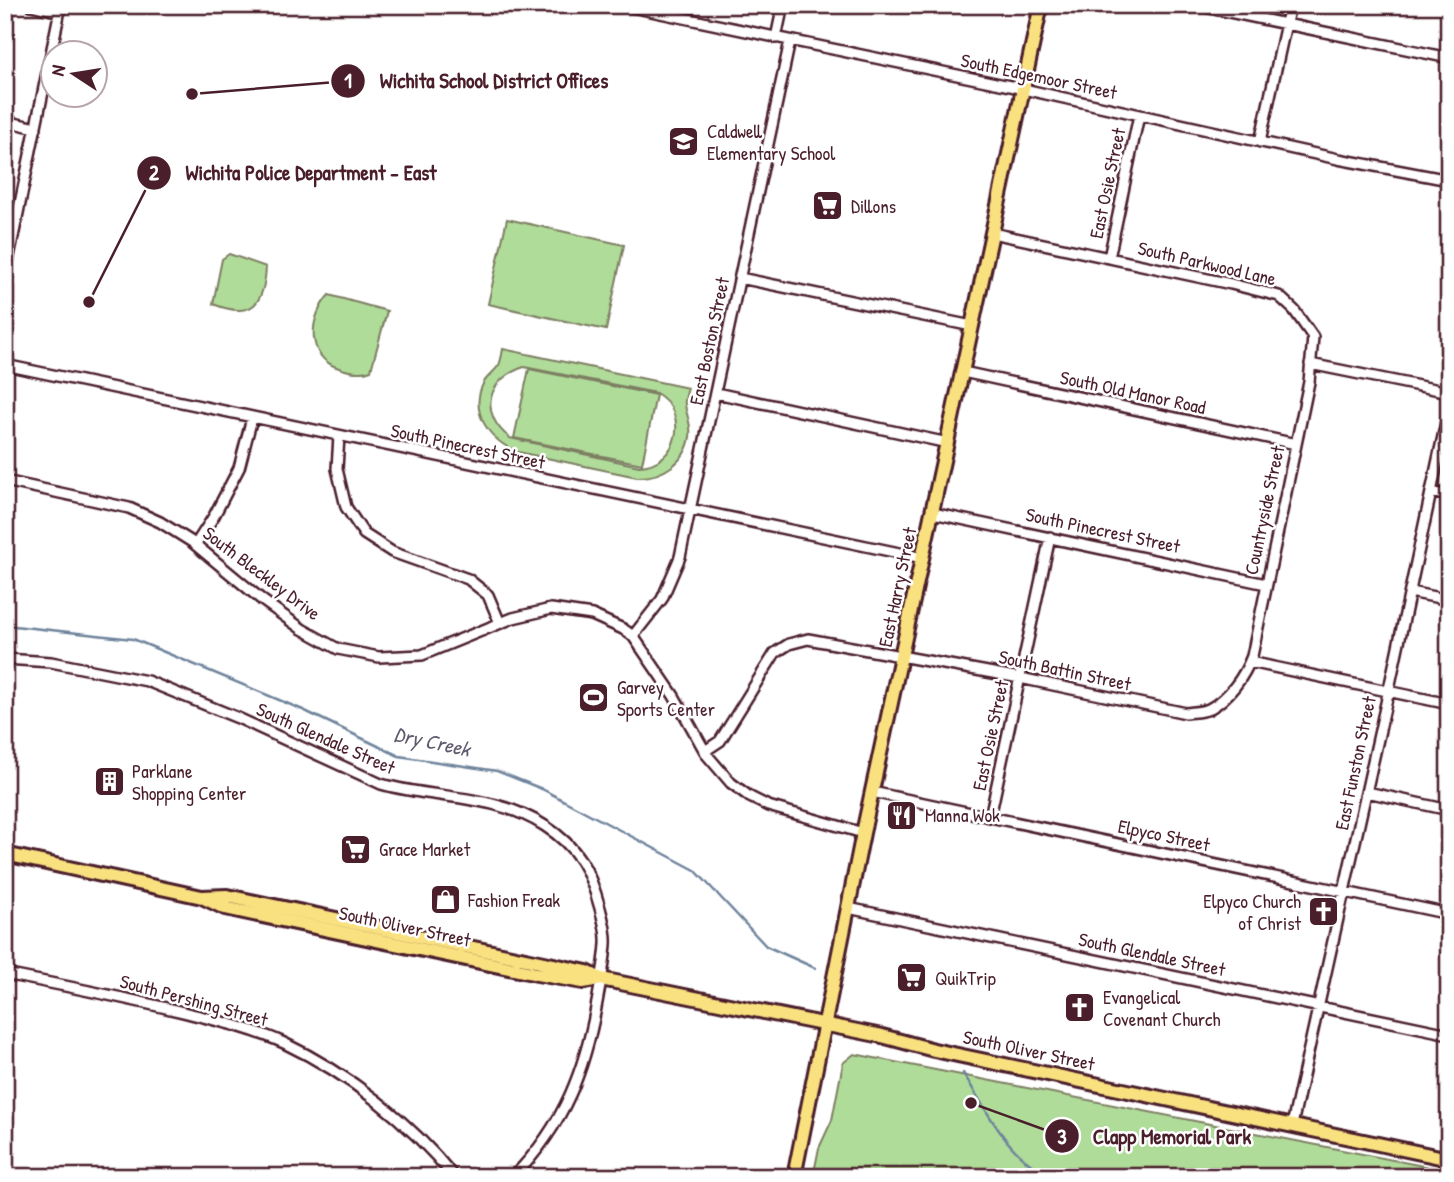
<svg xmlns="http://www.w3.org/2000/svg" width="1454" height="1182" viewBox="0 0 1454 1182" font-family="'Patrick Hand',sans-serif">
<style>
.green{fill:#b0dc9a;stroke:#7d7e62;stroke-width:2;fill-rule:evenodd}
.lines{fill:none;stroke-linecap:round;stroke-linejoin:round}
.stream{stroke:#6e839b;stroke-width:2.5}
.minor-casing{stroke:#4a1f2b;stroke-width:14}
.major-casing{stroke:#4a1f2b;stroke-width:18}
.minor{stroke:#fff;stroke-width:9}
.major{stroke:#fae180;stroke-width:12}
.labels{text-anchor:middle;stroke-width:5;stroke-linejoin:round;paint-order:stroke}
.street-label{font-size:19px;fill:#4a1f2b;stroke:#fff}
.poi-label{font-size:19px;fill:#4a1f2b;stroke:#fff;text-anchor:start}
.water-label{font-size:21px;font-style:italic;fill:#5f596c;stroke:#fff}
.leader{fill:none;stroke:#4a1f2b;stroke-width:2.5}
.callout-dot{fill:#4a1f2b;stroke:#fff;stroke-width:2.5}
.mark-label{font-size:21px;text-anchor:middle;font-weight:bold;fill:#fff}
.callout-label{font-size:21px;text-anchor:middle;font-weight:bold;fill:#4a1f2b;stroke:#fff;stroke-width:5;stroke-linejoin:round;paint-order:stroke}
</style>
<rect width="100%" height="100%" fill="#fff"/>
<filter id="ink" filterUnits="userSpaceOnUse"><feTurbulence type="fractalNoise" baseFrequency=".0143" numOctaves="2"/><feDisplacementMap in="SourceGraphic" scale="14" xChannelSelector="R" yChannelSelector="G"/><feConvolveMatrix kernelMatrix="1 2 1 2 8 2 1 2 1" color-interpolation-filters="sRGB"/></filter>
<g filter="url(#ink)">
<!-- green -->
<path class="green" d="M507,219l117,26 -18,85 -118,-26z
M229,254l37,13c-2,39 -15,52 -53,37l9,-45z
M329,295l58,16 -16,59c-10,4 -21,2 -32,-2 -34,-11 -30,-51 -10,-73z
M503,349l185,39c-1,4 -4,12 -3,16 1,11 7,20 5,33 -4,25 -28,41 -53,40l-119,-25c-28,-11 -50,-40 -34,-70 4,-6 11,-11 15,-17 2,-4 3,-11 4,-16zM524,367l132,26c34,19 23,72 -17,73l-129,-28c-32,-25 -23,-59 14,-71z
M529,369l127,26 -14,69 -128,-26z
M854,1054l595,117v6h-636l6,-29 13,-28 11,-57z"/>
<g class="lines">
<!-- stream -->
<path class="stream" d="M5,625l128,14 170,71 96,46 98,15 45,18 153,81 71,76 49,22
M963,1073c26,41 43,80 86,104
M1066,1177h6"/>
<defs>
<path id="minor" d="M31,5l29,7
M622,5l388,81 328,73 111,21
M1195,5l254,53
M776,38l7,-33
M5,121l31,7
M1260,142l30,-137
M1109,258l30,-143
M5,276l56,-271
M740,278l232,48
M1310,364l139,28
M5,365l918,193
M963,372l333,72
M716,393l232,50
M339,436l-2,33 9,38 18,27 28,18 76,27 20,16 12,28
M5,481l124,27 31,14 32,20 70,58 40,29 36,20 41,8 43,-2 91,-37 38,-9 41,6 31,14 10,7 41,60 33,59 24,28 19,14 18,9 95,27
M1431,492l18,4
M933,513l333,71
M196,544l18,-28 25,-48 13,-50
M1410,592l39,8
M633,636l29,-37 18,-42 110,-516
M5,659l46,3 96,19 91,37 143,66c56,16 113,9 164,42 33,21 45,45 55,82 3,12 7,23 6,36 -1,18 -5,36 -8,53 -12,70 -33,128 -85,180
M1250,662l199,42
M705,751l15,-10 55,-88 14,-9 19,-5 212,39 166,35c7,-1 16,-1 23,-4 20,-11 35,-32 43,-53l57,-274 4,-45 -19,-27 -15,-14 -48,-12 -239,-51
M872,792l577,122
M1367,792l82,18
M990,817l60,-280
M848,908l601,126
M5,974c61,12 122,24 182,39 32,8 66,16 97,30 65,31 125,78 170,134
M1292,1125l94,-422 63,-295"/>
<path id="major" d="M5,854l197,43 23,11 312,66 46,8 18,-3
M202,897l25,-1 360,76 14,7 281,57 52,14 515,109
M794,1177l69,-344 178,-828"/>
</defs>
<!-- minor casing -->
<use href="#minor" class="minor-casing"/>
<!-- major casing -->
<use href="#major" class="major-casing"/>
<!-- minor -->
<use href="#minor" class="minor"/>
<!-- major -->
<use href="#major" class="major"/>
</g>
</g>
<!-- icons -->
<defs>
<symbol id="school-square" viewBox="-11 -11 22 22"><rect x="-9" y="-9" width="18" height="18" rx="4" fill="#4a1f2b" stroke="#fff"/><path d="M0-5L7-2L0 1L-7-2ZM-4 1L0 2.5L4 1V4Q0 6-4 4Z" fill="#fff"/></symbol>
<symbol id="supermarket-square" viewBox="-11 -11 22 22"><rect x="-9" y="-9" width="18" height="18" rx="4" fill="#4a1f2b" stroke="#fff"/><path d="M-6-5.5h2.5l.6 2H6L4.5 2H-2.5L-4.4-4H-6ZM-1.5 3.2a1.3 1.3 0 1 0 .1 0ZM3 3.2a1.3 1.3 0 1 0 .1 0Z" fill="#fff"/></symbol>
<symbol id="stadium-square" viewBox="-11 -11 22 22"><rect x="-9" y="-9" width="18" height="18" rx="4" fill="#4a1f2b" stroke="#fff"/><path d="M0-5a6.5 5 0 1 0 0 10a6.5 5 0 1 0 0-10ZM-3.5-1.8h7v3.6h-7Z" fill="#fff"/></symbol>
<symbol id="building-square" viewBox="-11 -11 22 22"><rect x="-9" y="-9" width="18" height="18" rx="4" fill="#4a1f2b" stroke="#fff"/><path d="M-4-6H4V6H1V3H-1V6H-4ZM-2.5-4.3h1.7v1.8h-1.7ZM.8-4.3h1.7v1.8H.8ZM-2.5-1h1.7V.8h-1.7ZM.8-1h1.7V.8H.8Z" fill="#fff"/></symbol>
<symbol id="restaurant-square" viewBox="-11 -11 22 22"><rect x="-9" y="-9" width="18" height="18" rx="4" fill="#4a1f2b" stroke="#fff"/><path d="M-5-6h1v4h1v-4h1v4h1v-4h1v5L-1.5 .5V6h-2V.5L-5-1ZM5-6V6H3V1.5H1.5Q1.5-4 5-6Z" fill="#fff"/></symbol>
<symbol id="shop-square" viewBox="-11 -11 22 22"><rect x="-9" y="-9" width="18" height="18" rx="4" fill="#4a1f2b" stroke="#fff"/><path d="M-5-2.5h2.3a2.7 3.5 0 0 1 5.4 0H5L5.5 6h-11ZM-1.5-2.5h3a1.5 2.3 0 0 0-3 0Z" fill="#fff"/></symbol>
<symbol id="church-square" viewBox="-11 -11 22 22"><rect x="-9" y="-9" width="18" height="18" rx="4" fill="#4a1f2b" stroke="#fff"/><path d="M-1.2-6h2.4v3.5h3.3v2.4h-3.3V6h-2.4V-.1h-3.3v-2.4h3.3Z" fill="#fff"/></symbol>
</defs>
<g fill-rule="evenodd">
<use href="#school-square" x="666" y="124" width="35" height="35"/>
<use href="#supermarket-square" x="810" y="188" width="35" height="35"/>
<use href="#stadium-square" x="576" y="680" width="35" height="35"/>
<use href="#building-square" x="92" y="764" width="35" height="35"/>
<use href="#restaurant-square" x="884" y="798" width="35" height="35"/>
<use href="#supermarket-square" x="338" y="832" width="35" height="35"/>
<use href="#shop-square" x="428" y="882" width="35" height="35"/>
<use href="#church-square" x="1306" y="894" width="35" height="35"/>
<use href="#supermarket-square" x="894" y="960" width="35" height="35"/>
<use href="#church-square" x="1062" y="990" width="35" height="35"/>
</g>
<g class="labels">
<!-- street labels -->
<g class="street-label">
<text transform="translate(1039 76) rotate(12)" y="7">South Edgemoor Street</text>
<text transform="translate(1107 183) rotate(-78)" y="7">East Osie Street</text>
<text transform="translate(1207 263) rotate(13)" y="7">South Parkwood Lane</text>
<text transform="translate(709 341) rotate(-78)" y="7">East Boston Street</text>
<text transform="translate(1133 392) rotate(12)" y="7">South Old Manor Road</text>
<text transform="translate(468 446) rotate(12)" y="7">South Pinecrest Street</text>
<text transform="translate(1264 510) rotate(-78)" y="7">Countryside Street</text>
<text transform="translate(1103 530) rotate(12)" y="7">South Pinecrest Street</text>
<text transform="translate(262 573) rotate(37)" y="7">South Bleckley Drive</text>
<text transform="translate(897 587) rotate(-78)" y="7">East Harry Street</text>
<text transform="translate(1065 670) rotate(12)" y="7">South Battin Street</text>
<text transform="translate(990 735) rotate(-78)" y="7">East Osie Street</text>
<text transform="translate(326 738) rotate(24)" y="7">South Glendale Street</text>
<text transform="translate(1355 763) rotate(-78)" y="7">East Funston Street</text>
<text transform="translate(1164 835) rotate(12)" y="7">Elpyco Street</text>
<text transform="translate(405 926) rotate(12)" y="7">South Oliver Street</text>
<text transform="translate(1152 954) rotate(12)" y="7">South Glendale Street</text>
<text transform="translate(194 1000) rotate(15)" y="7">South Pershing Street</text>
<text transform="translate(1029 1050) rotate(12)" y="7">South Oliver Street</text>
</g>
<!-- poi labels -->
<g class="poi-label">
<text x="707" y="138">Caldwell<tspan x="707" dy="22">Elementary School</tspan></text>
<text x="851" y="213">Dillons</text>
<text x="617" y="694">Garvey<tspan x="617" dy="22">Sports Center</tspan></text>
<text x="132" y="778">Parklane<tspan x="132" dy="22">Shopping Center</tspan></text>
<text x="925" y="822">Manna Wok</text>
<text x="379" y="856">Grace Market</text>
<text x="468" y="907">Fashion Freak</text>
<text x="1301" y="908" text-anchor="end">Elpyco Church<tspan x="1301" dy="22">of Christ</tspan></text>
<text x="935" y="985">QuikTrip</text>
<text x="1103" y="1004">Evangelical<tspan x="1103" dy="22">Covenant Church</tspan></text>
</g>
<!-- water labels -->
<g class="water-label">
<text transform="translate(432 742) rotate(12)" y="7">Dry Creek</text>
</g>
</g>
<!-- callouts -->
<path class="leader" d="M192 94L348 81M89 302L154 173M971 1103L1062 1136"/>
<g class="callout-dot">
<circle cx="192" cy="94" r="7"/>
<circle cx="89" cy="302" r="7"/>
<circle cx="971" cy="1103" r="7"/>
<circle cx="348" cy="81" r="18"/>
<circle cx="154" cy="173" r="18"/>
<circle cx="1062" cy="1136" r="18"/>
</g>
<g class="mark-label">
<text x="348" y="88">1</text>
<text x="154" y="180">2</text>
<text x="1062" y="1144">3</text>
</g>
<g class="callout-label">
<text x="494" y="88">Wichita School District Offices</text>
<text x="311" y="180">Wichita Police Department - East</text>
<text x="1172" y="1144">Clapp Memorial Park</text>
</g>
<!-- margin -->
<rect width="1454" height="1182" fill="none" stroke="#fff" stroke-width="28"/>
<rect x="14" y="14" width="1426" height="1154" fill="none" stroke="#4a1f2b" stroke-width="2.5" filter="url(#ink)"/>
<!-- north arrow -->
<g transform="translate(74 74) rotate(282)"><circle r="33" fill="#ffffff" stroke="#b7a5aa" stroke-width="2"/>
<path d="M0-5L12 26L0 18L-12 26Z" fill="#4a1f2b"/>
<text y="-10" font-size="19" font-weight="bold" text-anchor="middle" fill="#4a1f2b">N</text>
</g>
</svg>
